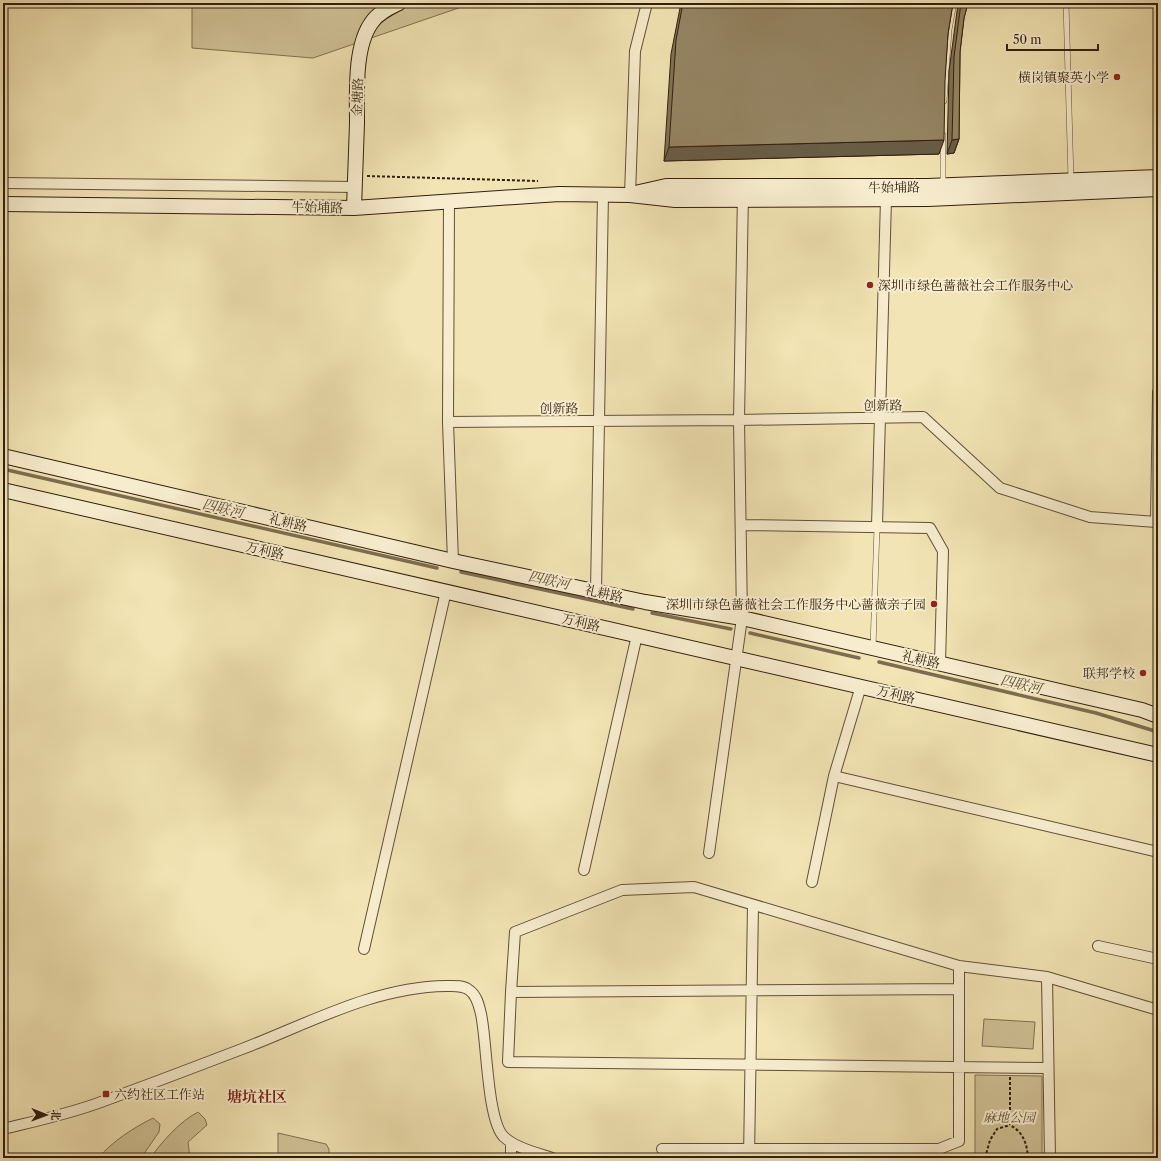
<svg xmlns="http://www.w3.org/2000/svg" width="1161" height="1161" viewBox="0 0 1161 1161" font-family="'Libre Caslon Text','Noto Serif SC',serif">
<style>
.green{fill:#d1c398;stroke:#817153}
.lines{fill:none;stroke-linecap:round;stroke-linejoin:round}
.stream{stroke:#7d6d50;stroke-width:3.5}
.lane-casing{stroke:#615038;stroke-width:6}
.street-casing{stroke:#615038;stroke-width:12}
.secondary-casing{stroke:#311f0e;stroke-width:16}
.path{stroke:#311f0e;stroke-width:2;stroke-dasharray:3 2;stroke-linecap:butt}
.lane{stroke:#f7edce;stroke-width:5}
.street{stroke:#f7edce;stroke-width:10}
.secondary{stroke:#f7edce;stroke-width:14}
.wall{fill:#807256;stroke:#311f0e}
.shaded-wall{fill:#685d46;stroke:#311f0e}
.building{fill:#958564;stroke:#311f0e}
.poi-dot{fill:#8f2418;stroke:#f7edce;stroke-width:1.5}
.labels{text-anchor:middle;stroke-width:4;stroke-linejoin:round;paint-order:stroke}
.poi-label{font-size:13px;fill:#311f0e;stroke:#f7edce;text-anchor:end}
.street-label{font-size:13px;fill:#311f0e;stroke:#f7edce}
.park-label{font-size:13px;font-style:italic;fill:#615037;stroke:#f7edce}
.water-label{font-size:14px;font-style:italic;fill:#5d4c34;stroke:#f7edce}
.quarter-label{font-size:15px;font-weight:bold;fill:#7a1f14;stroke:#f7edce}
</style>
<rect width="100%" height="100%" fill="#f2e4b4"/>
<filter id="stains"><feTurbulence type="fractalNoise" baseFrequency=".005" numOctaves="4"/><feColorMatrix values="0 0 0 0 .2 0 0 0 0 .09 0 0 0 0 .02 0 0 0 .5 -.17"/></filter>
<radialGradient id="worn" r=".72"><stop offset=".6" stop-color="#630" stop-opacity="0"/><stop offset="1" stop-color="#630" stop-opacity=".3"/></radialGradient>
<!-- green -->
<path class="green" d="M192,3h281l-160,55 -121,-10z
M984,1019l51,3 -2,27 -51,-3z
M975,1075l67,1v82h-67z
M198,1112l7,7 2,6 -19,17 2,16h-40c13,-17 29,-36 48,-46z
M153,1118l7,6 -1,8 -18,26h-43c15,-17 35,-30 55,-40z
M278,1133l48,11 3,5v9h-51z"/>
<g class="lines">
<!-- stream -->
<path class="stream" d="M3,469l434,99
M461,572l172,37
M652,613l79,16
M750,633l109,25
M879,662l217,51 62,19"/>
<defs>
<path id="lane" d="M1066,3l5,177
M944,101l5,-71 5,-27
M943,135v50
M873,647l4,-120"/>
<path id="street" d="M3,183l352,4
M630,195l5,-144 12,-48
M449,201l-1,221 5,139
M448,422l291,-2 184,-3 77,71 90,29 66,5 2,-130
M741,525l189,3 13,23 -3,112
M877,526l9,-327
M596,591l7,-397
M834,776l324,76
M709,853l33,-235 -3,-198 4,-227
M584,870l53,-235
M812,882l22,-106 27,-90
M1098,946l60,13
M364,949l82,-358
M1047,977l3,181
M511,992l448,-3
M1048,1068l-540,-6 3,-70 4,-60 107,-42 72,-3 265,79 88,11 111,33
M3,1129c33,-8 66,-15 98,-27 47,-17 94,-35 141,-53 66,-25 131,-62 204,-63 7,0 17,-1 23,4 8,5 10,16 12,24 6,27 6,107 23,123 12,11 33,16 48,21
M662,1149h277l20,-8v-175
M511,1158v-15
M749,1158l4,-253"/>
<path id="secondary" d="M635,193l31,-7h261l231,-9
M3,204l351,4 205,-14 71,1 45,5 253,-1 230,-10
M354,208c1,-29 2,-57 3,-85 0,-30 -3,-77 15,-101 6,-9 17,-14 27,-19
M3,456l450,105 192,41 97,16 400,92 16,6
M3,490l1155,265"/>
</defs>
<!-- lane casing -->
<use href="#lane" class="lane-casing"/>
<!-- street casing -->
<use href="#street" class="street-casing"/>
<!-- secondary casing -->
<use href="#secondary" class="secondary-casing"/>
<!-- path -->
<path class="path" d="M367,176l171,5
M1010,1077v48c13,7 17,18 18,33
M985,1158l5,-18 7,-11 13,-4"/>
<!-- lane -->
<use href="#lane" class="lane"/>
<!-- street -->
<use href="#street" class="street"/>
<!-- secondary -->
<use href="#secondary" class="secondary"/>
</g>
<!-- wall -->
<path class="wall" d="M681,3h272l-5,31 -9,120 -275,7 7,-107z
M957,3h11l-4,15 -4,34 -1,87 -5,14 -7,1 2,-83 9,-67z"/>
<!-- shaded-wall -->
<path class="shaded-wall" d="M959,139l-5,14 -7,1 5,-14z
M944,140l-5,14 -275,7 5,-14z"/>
<!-- building -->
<path class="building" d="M683,3h270l-5,31 -3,46 -1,60 -275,7 7,-107z
M961,3h7l-4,15 -4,34 -1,87 -7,1 2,-83z"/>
<!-- markers -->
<g class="poi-dot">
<circle cx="1117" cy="77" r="4"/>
<circle cx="870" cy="285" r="4"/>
<circle cx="934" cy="604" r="4"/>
<circle cx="1143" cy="673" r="4"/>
<rect x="102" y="1090" width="8" height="8" rx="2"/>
</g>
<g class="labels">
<!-- poi labels -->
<g class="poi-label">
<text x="1109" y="82">横岗镇聚英小学</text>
<text x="878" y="290" text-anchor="start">深圳市绿色蔷薇社会工作服务中心</text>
<text x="926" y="609">深圳市绿色蔷薇社会工作服务中心蔷薇亲子园</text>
<text x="1135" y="678">联邦学校</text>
<text x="114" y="1099" text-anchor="start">六约社区工作站</text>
</g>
<!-- street labels -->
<g class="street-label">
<text transform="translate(357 97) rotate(-88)" y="5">金塘路</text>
<text transform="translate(894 187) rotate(-1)" y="5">牛始埔路</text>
<text transform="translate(317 207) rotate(1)" y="5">牛始埔路</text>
<text transform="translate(883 405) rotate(-1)" y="5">创新路</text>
<text transform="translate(559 408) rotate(-1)" y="5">创新路</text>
<text transform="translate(288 522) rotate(13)" y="5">礼耕路</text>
<text transform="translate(265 550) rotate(13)" y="5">万利路</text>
<text transform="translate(604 593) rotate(12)" y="5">礼耕路</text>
<text transform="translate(581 622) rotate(13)" y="5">万利路</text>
<text transform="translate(921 659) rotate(13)" y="5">礼耕路</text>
<text transform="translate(896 694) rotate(13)" y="5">万利路</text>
</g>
<!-- park labels -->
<g class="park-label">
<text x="1009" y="1122">麻地公园</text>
</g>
<!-- water labels -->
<g class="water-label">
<text transform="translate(223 508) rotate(13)" y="5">四联河</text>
<text transform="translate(549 580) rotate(12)" y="5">四联河</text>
<text transform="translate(1021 684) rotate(13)" y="5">四联河</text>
</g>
<!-- quarter labels -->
<g class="quarter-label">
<text x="257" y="1102">塘坑社区</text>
</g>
</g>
<!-- margin -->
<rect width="1161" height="1161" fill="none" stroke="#f2e4b4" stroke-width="16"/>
<rect x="4" y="4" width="1153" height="1153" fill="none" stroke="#311f0e" stroke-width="2"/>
<rect x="8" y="8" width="1145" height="1145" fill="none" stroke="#311f0e"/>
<!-- north arrow -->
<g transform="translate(46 1115) rotate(91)" stroke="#f7edce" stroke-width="3" paint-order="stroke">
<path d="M0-3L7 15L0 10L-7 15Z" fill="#311f0e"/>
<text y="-6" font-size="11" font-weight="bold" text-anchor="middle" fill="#311f0e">北</text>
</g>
<!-- scale -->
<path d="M1007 44v6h91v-6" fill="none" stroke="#311f0e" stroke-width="2"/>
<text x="1013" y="44" font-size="12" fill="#311f0e" stroke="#f7edce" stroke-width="3" paint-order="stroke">50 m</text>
<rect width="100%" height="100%" filter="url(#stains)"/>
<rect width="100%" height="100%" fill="url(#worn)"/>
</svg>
